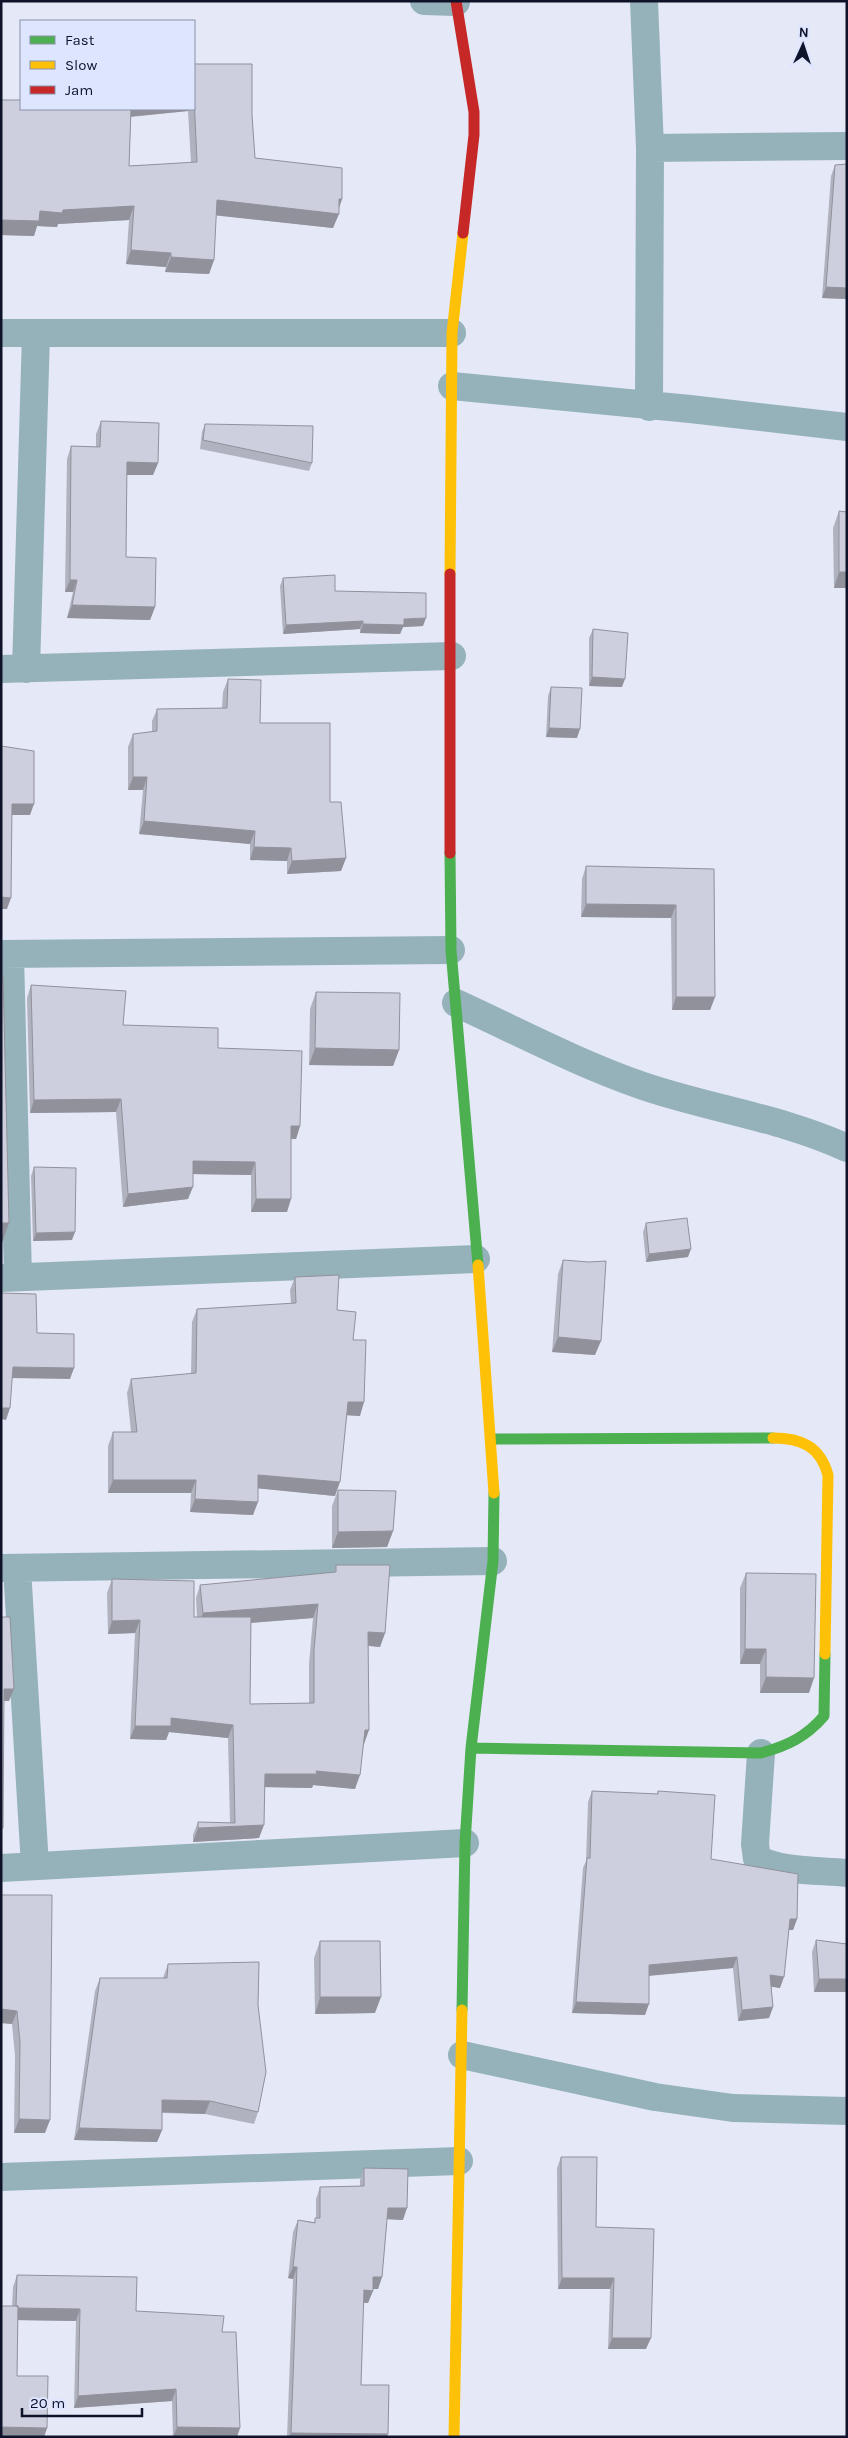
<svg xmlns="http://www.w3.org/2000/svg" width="848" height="2438" viewBox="0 0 848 2438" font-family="Karla,sans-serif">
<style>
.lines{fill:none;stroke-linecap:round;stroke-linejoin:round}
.street{stroke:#95b2bb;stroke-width:28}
.fast{stroke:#4caf50;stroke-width:11}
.slow{stroke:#ffc107;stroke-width:11}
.jam{stroke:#c62828;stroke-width:11}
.wall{fill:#b0b2bf;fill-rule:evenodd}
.shaded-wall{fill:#90919b}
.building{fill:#cdcfde;stroke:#90919b}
</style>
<rect width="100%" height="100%" fill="#e5e9f7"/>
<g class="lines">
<!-- street -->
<path class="street" d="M424,1l32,1
M644,1l6,147 -1,259
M650,148l197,-2
M1,333h451
M452,386l238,23 157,18
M1,669l451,-13
M26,669l10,-335
M1,954l450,-4
M10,954l8,323
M456,1003c61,28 123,61 187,83 68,23 139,32 204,62
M1,1278l475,-19
M1,1568l492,-7
M17,1568l18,298
M761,1753l-6,91 2,15c27,13 60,11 90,14
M1,1868l464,-25
M462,2055l193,42 78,11 114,3
M1,2177l458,-16"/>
<!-- fast -->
<path class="fast" d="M450,853l1,97 27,315
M491,1439l282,-1
M471,1748l290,5c26,-7 45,-16 63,-37l1,-62
M462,2010l3,-167 6,-95 22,-187 1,-68"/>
<!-- slow -->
<path class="slow" d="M450,574l2,-241 11,-100
M478,1265l16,228
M773,1438c28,0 47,8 55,37l-3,179
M454,2437l8,-427"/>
<!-- jam -->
<path class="jam" d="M456,1l18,111v23l-11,98
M450,853v-279"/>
</g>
<!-- wall -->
<path class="wall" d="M194,64l58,51 3,43 87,41 -9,29 -117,-13 -2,45 -5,14 -44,-2 1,-5 -40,-3 3,-44 -71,4 -1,3 -20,-1 -3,10 -33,-1v-135l20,9h173zM188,111l3,52 -62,3 2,-49z
M847,164v135l-25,-1 9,-122 4,-11z
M101,421l57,42 -5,12h-26l-1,82 29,50 -5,13 -83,-2 6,-26h-8l2,-133 4,-13 25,1v-13z
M205,424l107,39 -3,8 -109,-22 2,-17z
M839,511l8,1v76h-13l-1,-60z
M283,578l52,13 88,35 -20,1 -3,7 -40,-1v-4l-77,5 -3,-48z
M593,629l29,58 -33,-1v-48z
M228,679l32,44 70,79 16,56 -5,13 -54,3v-13l-37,-1v-16l-111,-10 4,-44h-15v-43l5,-13 19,-2v-11l5,-12 65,-1 1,-16z
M551,687l26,51 -31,-1 2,-41z
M586,866l128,3 1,128 -5,13h-38l-1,-92 -90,-1 1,-38z
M31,985l92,40 95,23 82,78 -4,13h-5l-4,73h-36v-37l-58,-1 -5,25 -65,8 -7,-95 -86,1 -3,-115z
M316,992l83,58 -6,16 -84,-1 1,-56z
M34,1167l38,73 -39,1 -2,-65z
M646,1223l42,34 -42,5 -3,-30z
M563,1260l32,95 -43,-3 6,-78z
M295,1277l42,33 16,30 7,76 -13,-1 -12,81 -77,-8 -5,27 -63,-3 1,-19h-83v-47l5,-14h18l-4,-39 4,-14 60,-5 1,-52 5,-13 94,-5 -1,-14z
M338,1490l55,41 -6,16 -55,1v-42z
M336,1565l49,68 -5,14 -12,-1 -4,98 -9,45 -42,-4 -1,3 -47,-1 -6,51 -66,4v-7l5,-13 32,1 -2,-85 -59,-6 -3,8 -36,-1 5,-106 -27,1 -1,-41 5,-14 82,38h3l-1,-19 4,-13 134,-12zM313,1618l-4,46v39l-59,1 1,-81z
M746,1573l63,120h-49v-29h-20v-76z
M592,1791l65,3 1,-3 53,68 86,60 -4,11h-4l-9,58 -9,-2 2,21 -4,11 -31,3 -5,-53 -84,8 -4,39 -73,-2 11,-145 3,-7 2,-59z
M1,1895l44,238h-31l1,-77 -3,-32 -11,-1z
M816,1940l31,4 -33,48 -2,-40z
M320,1941l55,72 -60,1 -1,-56z
M168,1964l90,41v107l-4,12 -49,-10 -43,-1v17l-5,12 -83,-2 21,-149 5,-13h63z
M561,2157l35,70 50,122h-38l2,-60h-52l-1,-121z
M364,2168l39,52 -16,-1 -5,58 -4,12h-5l-5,14h-5l-2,82 26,52h-100l6,-158 -5,-1 5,-46 5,-12 16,2 2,-4v-19l4,-12 40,-1v-6z
M17,2275l119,36 86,21 15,105h-64l-1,-36 -98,7 2,-87 -58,-1 -1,56 30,52 -3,9h-43l11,-131 1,-19z"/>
<!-- shaded-wall -->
<path class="shaded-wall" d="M129,109h60l-1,2 -62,6z
M342,199l-5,14 2,1 -6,14 -121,-13 5,-15z
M134,206l-5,14 -71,4 -1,3 -20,-1 -3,10 -33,-1v-15l39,-9z
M131,250l40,3 -5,14 -40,-3z
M171,257l43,3 -5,14 -44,-2z
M826,287l21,1v11l-25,-1z
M127,462l31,1 -5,12h-30z
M839,572h8v16h-13z
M70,580h7l-4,12h-8z
M72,605l83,2 -5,13 -83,-2z
M426,618l-3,8 -20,1 -3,7 -40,-1 3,-9 41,-5z
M363,621l-3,8 -77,5 3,-9z
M592,677l33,2 -3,8 -33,-1z
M549,728l31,1 -3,9 -31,-1z
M133,777h14l-4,13h-15z
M12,804h22l-4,11h-22z
M144,821l111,10 -5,13 -111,-10z
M254,847l37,1 -4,13 -37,-1z
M346,858l-5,13 -54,3 5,-13z
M1,897l10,1 -4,11h-6z
M586,904l90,1 -5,13 -90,-1z
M676,997h39l-5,13h-38z
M315,1048l84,2 -6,16 -84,-1z
M121,1099l-5,13 -86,1 4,-13z
M291,1126h9l-4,13h-9z
M193,1161l62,1 -4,13 -62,-1z
M193,1187l-5,12 -65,8 5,-13z
M256,1199h35l-4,13h-36z
M1,1223h8l-7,20h-1z
M75,1232l-3,8 -39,1 3,-8z
M691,1249l-3,8 -42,5 3,-8z
M558,1337l43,4 -6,14 -43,-3z
M13,1367l61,1 -4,11 -62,-1z
M348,1402h16l-4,14 -17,-1z
M1,1408h9l-4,12 -5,-1z
M258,1475l82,7 -5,14 -82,-8z
M113,1480h83l-5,13h-83z
M195,1499l63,3 -5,13 -63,-3z
M393,1531l-6,16 -55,1 6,-16z
M318,1604l-5,14 -115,9 5,-14z
M140,1620l-5,13 -27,1 4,-13z
M368,1632l17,1 -5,14 -17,-2z
M745,1649h21l-6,15h-20z
M766,1677l48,1 -5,15h-49z
M4,1689h10l-5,12h-8z
M171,1718l62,7 -5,13 -59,-6 -3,8 -36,-1 5,-13z
M365,1730h4l-5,14h-4z
M316,1771l44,4 -5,14 -42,-4 -1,3 -52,-1 5,-13z
M264,1825l-5,13 -66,4 5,-14z
M790,1919h7l-4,11h-7z
M737,1957l-4,11 -88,8 4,-11z
M770,1975l14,2 -4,11 -14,-2z
M819,1979h28v13h-33z
M320,1997h61l-6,16 -60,1z
M576,2002l73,2 -4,11 -73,-2z
M773,2007l-4,11 -31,3 4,-11z
M1,2009l16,2 -5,13 -11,-1z
M162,2100l48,1 -5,13 -47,-2z
M19,2119l31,1 -5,13h-31z
M79,2128l83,2 -5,12 -83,-2z
M388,2208h19l-4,12 -19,-1z
M293,2267h4l-4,12 -5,-1z
M373,2277h9l-4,12h-9z
M562,2278h52l-4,11h-52z
M364,2290l9,1 -5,12 -9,-1z
M16,2308l64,1 -4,12 -64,-1z
M612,2338h39l-5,11h-38z
M176,2389l-4,12 -98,7 4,-12z
M1,2427l46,1 -3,9h-43z
M177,2427l63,1 -3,9h-64z
M291,2433l97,1 -1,3h-98z"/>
<!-- building -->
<path class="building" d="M194,64h58v51l3,43 87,10v31h-3v15l-122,-14 -3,60 -43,-3v-4l-40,-3 3,-44 -71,4 -1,3 -22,-2 -1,10 -38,-1v-120h20v9h110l-2,57 68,-4 -3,-66z
M847,164v124l-21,-1 9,-122z
M101,421l58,2 -1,40 -31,-1 -1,95 30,1 -1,49 -83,-2 5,-25h-7l1,-134 29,1z
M205,424l108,2 -1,37 -109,-23z
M839,511l8,1v60h-8z
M335,575v16l91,2v25l-22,1v6l-41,-1v-3l-77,4 -3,-47z
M593,629l35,4 -3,46 -33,-2z
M228,679l33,1 -1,43h70v79h11l5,56 -54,3 -1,-13 -37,-1 1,-16 -111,-10 3,-44h-14v-43l24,-3v-22l70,-1z
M551,687l31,1 -2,41 -31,-1z
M1,746l33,5v53h-22l-1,94 -10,-1z
M586,866l128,3 1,128h-39v-92l-90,-1z
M1,976h2l6,247h-8z
M31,985l95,6 -3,34 95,3v20l84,3 -2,75h-9v73h-35l-1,-37 -62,-1v26l-65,7 -7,-95 -87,1z
M316,992l84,1 -1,57 -84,-2z
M34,1167l42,1 -1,64 -39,1z
M687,1218l4,31 -42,5 -3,-31z
M563,1260l26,2 17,-1 -5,80 -43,-4z
M339,1275l-2,35 19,2 -3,28h13l-2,62h-16l-8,80 -82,-7v27l-63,-3 1,-19h-83v-48h24l-6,-53 65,-6 1,-64 99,-6 -1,-26z
M1,1293l35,1 1,39 37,1v34l-61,-1 -3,41h-9z
M338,1490l58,1 -3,40 -55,1z
M336,1565h54l-5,68 -17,-1 1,98h-4l-5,45 -44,-4 1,3h-52l-1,51 -66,3v-6l37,1 -2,-98 -62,-7v8h-36l5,-106 -28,1v-42l82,2v36h57l-1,87 64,-1v-53l4,-46 -115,9 -3,-28 136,-13z
M746,1573l70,1 -2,104 -48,-1v-28h-21z
M1,1617h9l4,72h-10l-1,139h-2z
M592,1791l66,3v-3l57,4 -4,64 87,15 -1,45h-7l-6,58 -14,-2 3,32 -31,3 -5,-53 -88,8v39l-73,-2 11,-144h3z
M1,1895h51l-2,225 -31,-1 1,-77 -3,-31 -16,-2z
M816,1940l31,4v35h-28z
M320,1941h60l1,56h-61z
M259,1962l-1,43 8,67 -8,40 -48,-11 -48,-1v30l-83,-2 21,-150h67l1,-14z
M561,2157h36l-1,70 58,2 -3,109h-39l2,-60h-52z
M364,2168l44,1 -1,39h-19l-6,69h-9v14l-9,-1 -3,95h28l-1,49 -97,-1 6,-166h-4l5,-47 17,3v-5h5v-31l44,-1z
M17,2275l120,2 -1,34 88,5 -2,16h14l4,96 -63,-1 -1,-38 -98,7 2,-87 -62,-1v-2h-2z
M1,2306h17l-1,70h31l-1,52 -46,-1z"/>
<!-- border -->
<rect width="848" height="2438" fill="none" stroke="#0e1329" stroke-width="5"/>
<!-- legend -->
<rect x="20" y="20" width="175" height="90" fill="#dde5ff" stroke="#8a91a9"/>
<rect x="30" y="36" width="25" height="8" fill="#4caf50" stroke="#8a91a9"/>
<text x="65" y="45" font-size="15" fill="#0e1329">Fast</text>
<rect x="30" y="61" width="25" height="8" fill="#ffc107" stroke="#8a91a9"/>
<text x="65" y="70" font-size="15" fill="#0e1329">Slow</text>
<rect x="30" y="86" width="25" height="8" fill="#c62828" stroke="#8a91a9"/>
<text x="65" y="95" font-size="15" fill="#0e1329">Jam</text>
<!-- north arrow -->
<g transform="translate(803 45) rotate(3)" stroke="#dde5ff" stroke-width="4" paint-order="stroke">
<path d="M0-4L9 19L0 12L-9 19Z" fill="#0e1329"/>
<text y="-8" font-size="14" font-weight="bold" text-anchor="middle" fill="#0e1329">N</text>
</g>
<!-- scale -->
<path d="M22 2408v8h120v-8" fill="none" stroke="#0e1329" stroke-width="2.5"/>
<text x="30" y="2408" font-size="15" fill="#0e1329" stroke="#dde5ff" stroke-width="4" paint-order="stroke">20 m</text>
</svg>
